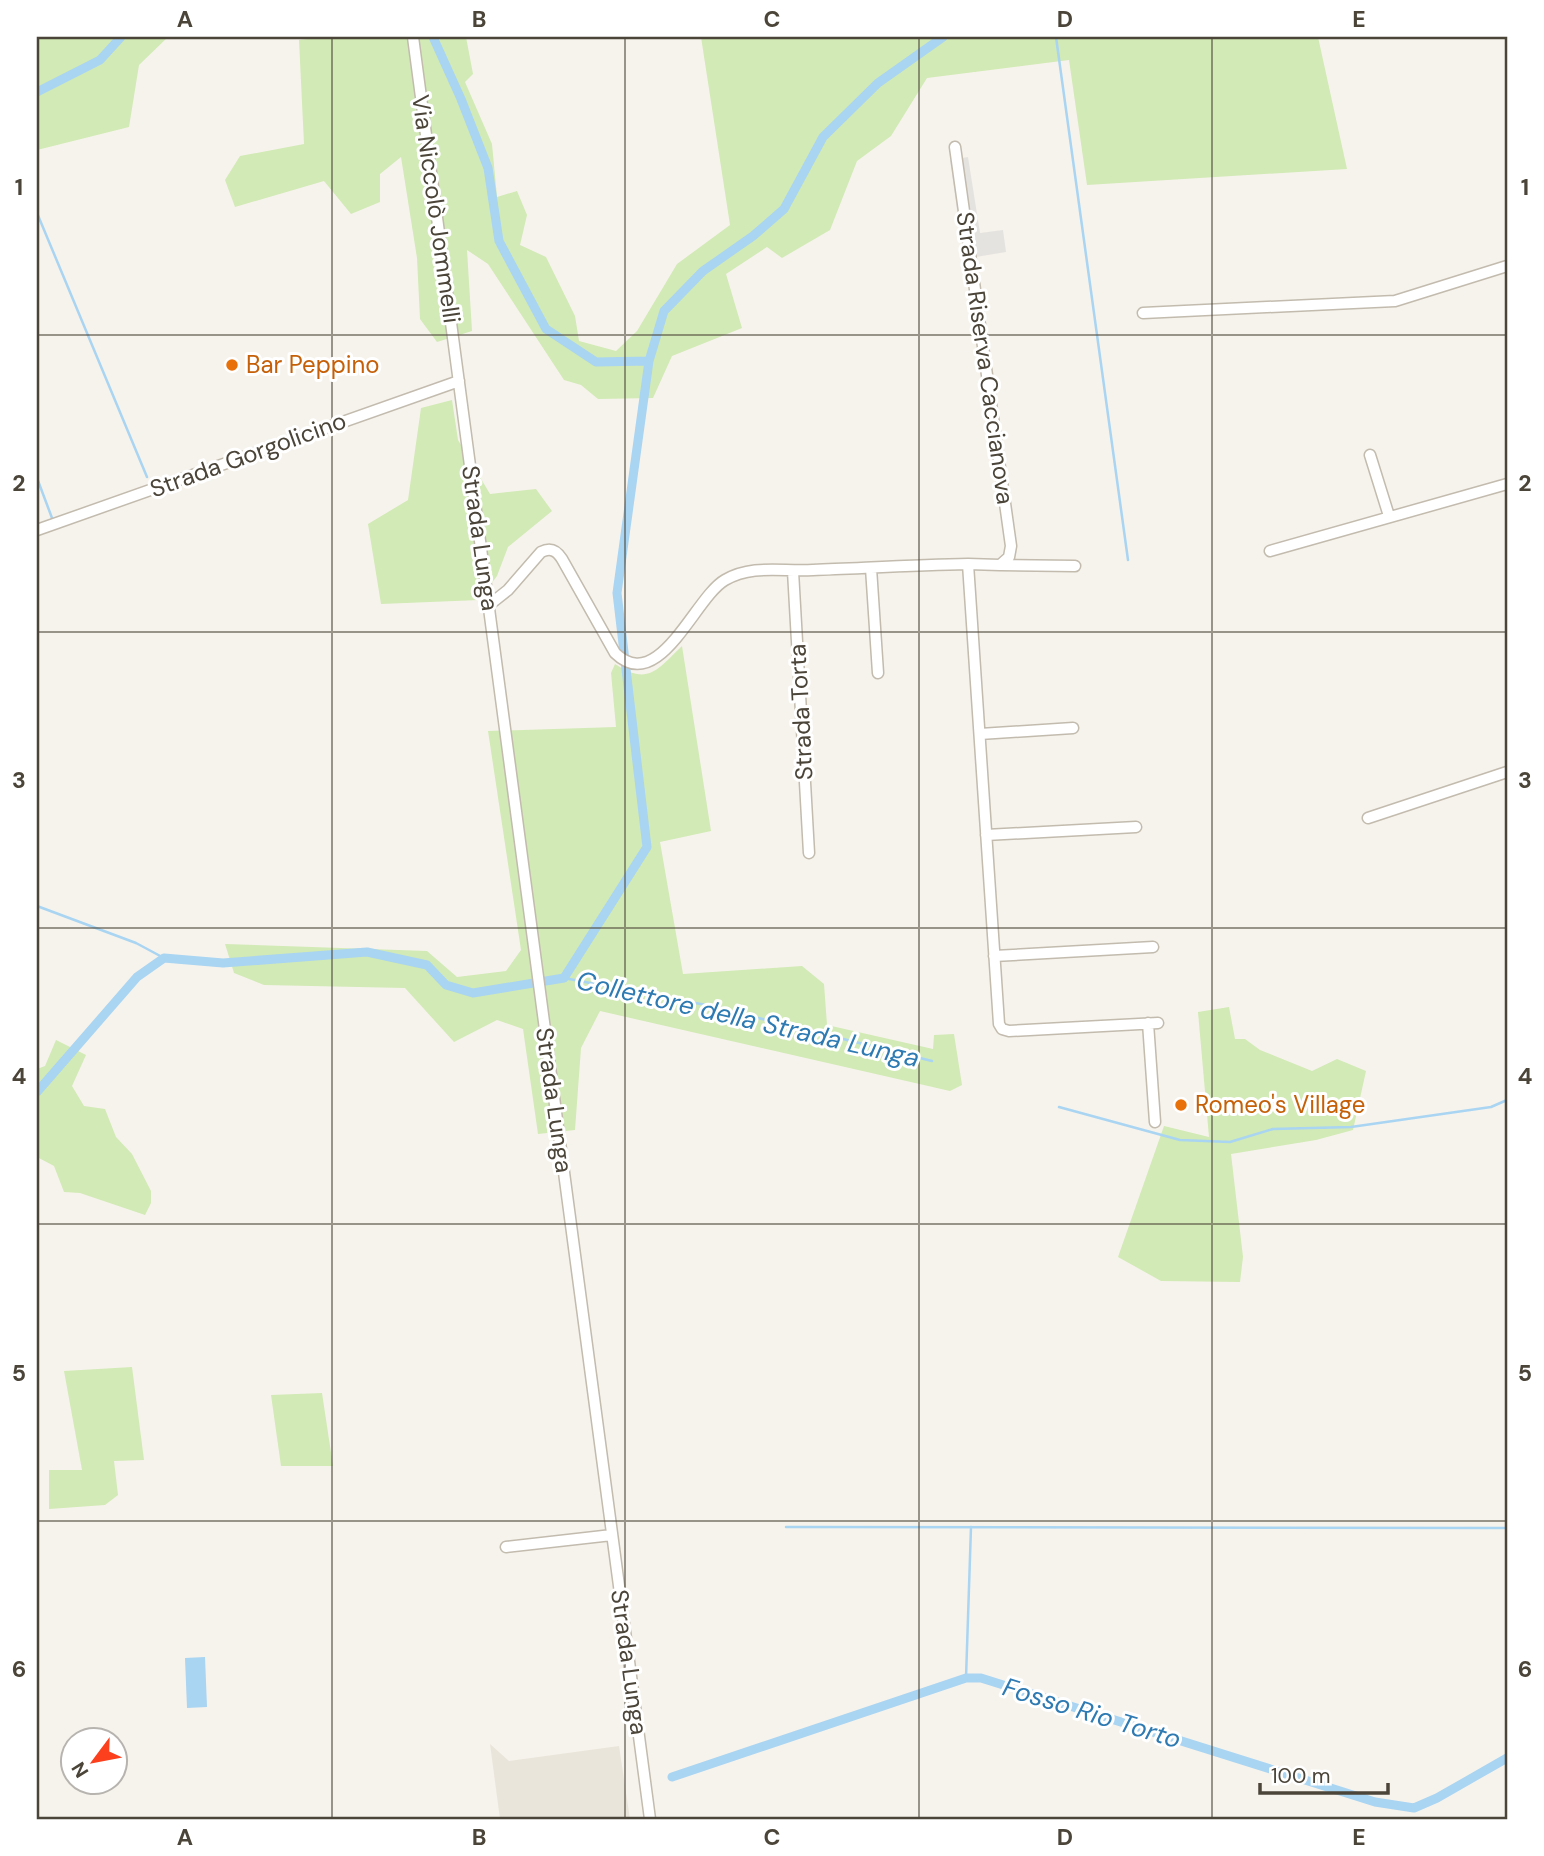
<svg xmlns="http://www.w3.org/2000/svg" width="1544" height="1856" viewBox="0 0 1544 1856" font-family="'DM Sans',sans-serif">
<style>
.residential{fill:#eae5da}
.green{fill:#d2eab5}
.parking{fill:#e5e3e0}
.water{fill:#a9d4f2}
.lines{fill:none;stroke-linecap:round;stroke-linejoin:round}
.stream{stroke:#a9d4f2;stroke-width:2.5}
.canal{stroke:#a9d4f2;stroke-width:9}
.street-casing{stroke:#c2bbae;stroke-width:13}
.street{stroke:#fff;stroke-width:10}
.grid{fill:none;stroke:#4b4439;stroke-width:2;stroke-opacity:0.55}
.food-dot{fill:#e8710a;stroke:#fff;stroke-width:2.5}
.labels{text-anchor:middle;stroke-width:6;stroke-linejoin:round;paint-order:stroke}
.street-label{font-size:24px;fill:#4b4439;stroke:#fff}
.food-label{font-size:24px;fill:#c56008;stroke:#fff;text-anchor:start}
.water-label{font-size:26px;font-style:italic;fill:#2e7ab2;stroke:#fff}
.neatline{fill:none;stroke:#4b4439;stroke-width:2.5}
.grid-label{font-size:23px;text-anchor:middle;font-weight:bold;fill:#4b4439}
</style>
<rect width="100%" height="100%" fill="#f6f3ec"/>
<!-- residential -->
<path class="residential" d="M490,1744l19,17 110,-15 11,73h-130z"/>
<!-- green -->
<path class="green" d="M37,37h131l-29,28 -10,62 -92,23z
M322,37h144l7,37 -8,8 27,62 5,53 20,-6 10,24 -7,30 26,12 29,59 4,25 37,10 21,-20 40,-67 53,-39 -29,-188h617l29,132 -260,16 -18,-125 -142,18 -36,58 -34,25 -27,69 -48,28 -15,-11 -41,27 16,54 -70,28 -19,42 -55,1 -17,-14 -17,-5 -76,-116 -21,-14 5,81 -35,11 -17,-23 -3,-61 -16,-101 -21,17v28l-29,12 -27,-33 -89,26 -10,-27 15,-24 64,-12 -5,-104z
M452,400l6,40 32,54 46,-5 16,22 -44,36 -11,29 -18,24 -98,4 -13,-80 40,-24 13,-92z
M682,646l29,185 -51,11 23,132 119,-8 22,18 3,41 106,24 1,-14 20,-1 8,51 -12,6 -350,-80 -19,37 -6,82 -37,4 -15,-105 -26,-9 -43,22 -49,-54 -141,-3 -30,-12 -9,-29 202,7 30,26 49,-6 15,-21 -33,-219 128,-4 -5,-54 4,-9c33,22 42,6 67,-18z
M1229,1007l6,32h10l15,11 52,21 25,-12 29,12 -13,59 -37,10 -85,14 12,103 -3,25 -79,-1 -43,-24 46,-131 45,11 -11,-125z
M56,1040l30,15 -14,31 12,20 21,3 11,28 16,17 19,37v12l-6,12 -65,-22 -16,-1 -10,-26 -17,-9v-88l8,-3z
M132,1367l12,93 -30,1 4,34 -13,10 -56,4v-39h33l-18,-99z
M322,1393l11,73h-52l-10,-71z"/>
<!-- parking -->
<path class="parking" d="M968,157l12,76 23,-3 3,22 -42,7 -14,-99z"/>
<!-- water -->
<path class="water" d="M205,1657l2,50 -20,1 -2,-50z"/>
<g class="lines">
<!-- stream -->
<path class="stream" d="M1056,37l72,523
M37,213l110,264
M37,478l15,40
M37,906l99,37 28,15
M564,978l142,27 226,56
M1059,1107l121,33 50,2 43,-13 78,-2 140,-20 16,-7
M786,1527l721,1
M966,1678l5,-151"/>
<!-- canal -->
<path class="canal" d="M433,37l28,62 27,69 11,73 47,88 50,33 53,-1 15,-50 39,-40 50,-35 31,-27 39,-72 55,-54 65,-46
M37,92l63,-32 21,-23
M37,1092l100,-115 27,-19 59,5 144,-11 60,13 19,20 27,8 91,-15 83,-131 -30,-254 32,-232
M672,1777l294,-99h15l394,124 39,6 23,-10 70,-40"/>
<defs>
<path id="street" d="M413,37l237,1782
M955,147l56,399 -2,11 -9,8 -32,-1
M1143,313l252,-12 112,-35
M1370,455l19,61
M37,530l422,-149
M1270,551l237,-67
M1001,565l74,1
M871,568l7,105
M793,571l16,282
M489,605l19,-15 33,-38c10,-5 16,-1 21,7l53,94c44,43 80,-56 110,-73 28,-16 57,-8 88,-10 52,-2 104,-5 155,-6l31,460 3,5 7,2 149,-8
M980,734l93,-6
M1368,818l139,-46
M986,835l150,-8
M994,956l159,-9
M1148,1023l7,99
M506,1547l106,-12"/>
</defs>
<!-- street casing -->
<use href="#street" class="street-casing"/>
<!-- street -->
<use href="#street" class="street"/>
</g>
<!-- grid -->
<path class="grid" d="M332,37v1782M625,37v1782M919,37v1782M1212,37v1782M37,335h1470M37,632h1470M37,928h1470M37,1224h1470M37,1521h1470"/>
<!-- markers -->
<g class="food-dot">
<circle cx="232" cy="365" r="7"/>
<circle cx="1181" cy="1105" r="7"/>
</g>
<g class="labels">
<!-- street labels -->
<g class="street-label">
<text transform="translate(436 209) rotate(82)" y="8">Via Niccolò Jommelli</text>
<text transform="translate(985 358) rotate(82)" y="8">Strada Riserva Caccianova</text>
<text transform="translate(248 455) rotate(-20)" y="8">Strada Gorgolicino</text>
<text transform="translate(480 538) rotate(82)" y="8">Strada Lunga</text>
<text transform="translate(801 712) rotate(-93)" y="8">Strada Torta</text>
<text transform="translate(554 1100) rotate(82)" y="8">Strada Lunga</text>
<text transform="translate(629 1662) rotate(82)" y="8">Strada Lunga</text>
</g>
<!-- food labels -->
<g class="food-label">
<text x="246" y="373">Bar Peppino</text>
<text x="1195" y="1113">Romeo's Village</text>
</g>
<!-- water labels -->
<g class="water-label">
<text transform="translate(748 1019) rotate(13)" y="9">Collettore della Strada Lunga</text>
<text transform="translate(1092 1713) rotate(17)" y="9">Fosso Rio Torto</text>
</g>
</g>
<!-- border -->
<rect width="1544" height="1856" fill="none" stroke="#ffffff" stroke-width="77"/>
<!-- north arrow -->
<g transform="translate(94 1761) rotate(238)"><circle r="33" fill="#ffffff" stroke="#b7b4b0" stroke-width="2"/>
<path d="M0-5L12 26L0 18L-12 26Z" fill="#fc3f1d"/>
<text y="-10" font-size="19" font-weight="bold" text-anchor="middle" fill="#4b4439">N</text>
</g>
<!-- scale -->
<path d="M1260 1783v10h128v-10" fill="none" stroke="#4b4439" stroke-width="3.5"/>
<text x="1271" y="1783" font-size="21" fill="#4b4439" stroke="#ffffff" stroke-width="5" paint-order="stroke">100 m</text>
<rect x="38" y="38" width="1468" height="1780" class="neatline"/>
<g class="grid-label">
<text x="185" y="27">A</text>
<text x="479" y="27">B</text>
<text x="772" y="27">C</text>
<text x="1065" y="27">D</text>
<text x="1359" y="27">E</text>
<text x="19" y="195">1</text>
<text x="1525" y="195">1</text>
<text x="19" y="491">2</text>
<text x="1525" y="491">2</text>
<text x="19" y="788">3</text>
<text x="1525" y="788">3</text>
<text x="19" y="1084">4</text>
<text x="1525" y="1084">4</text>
<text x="19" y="1381">5</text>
<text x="1525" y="1381">5</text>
<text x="19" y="1677">6</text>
<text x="1525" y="1677">6</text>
<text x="185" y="1845">A</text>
<text x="479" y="1845">B</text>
<text x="772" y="1845">C</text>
<text x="1065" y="1845">D</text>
<text x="1359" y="1845">E</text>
</g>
</svg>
